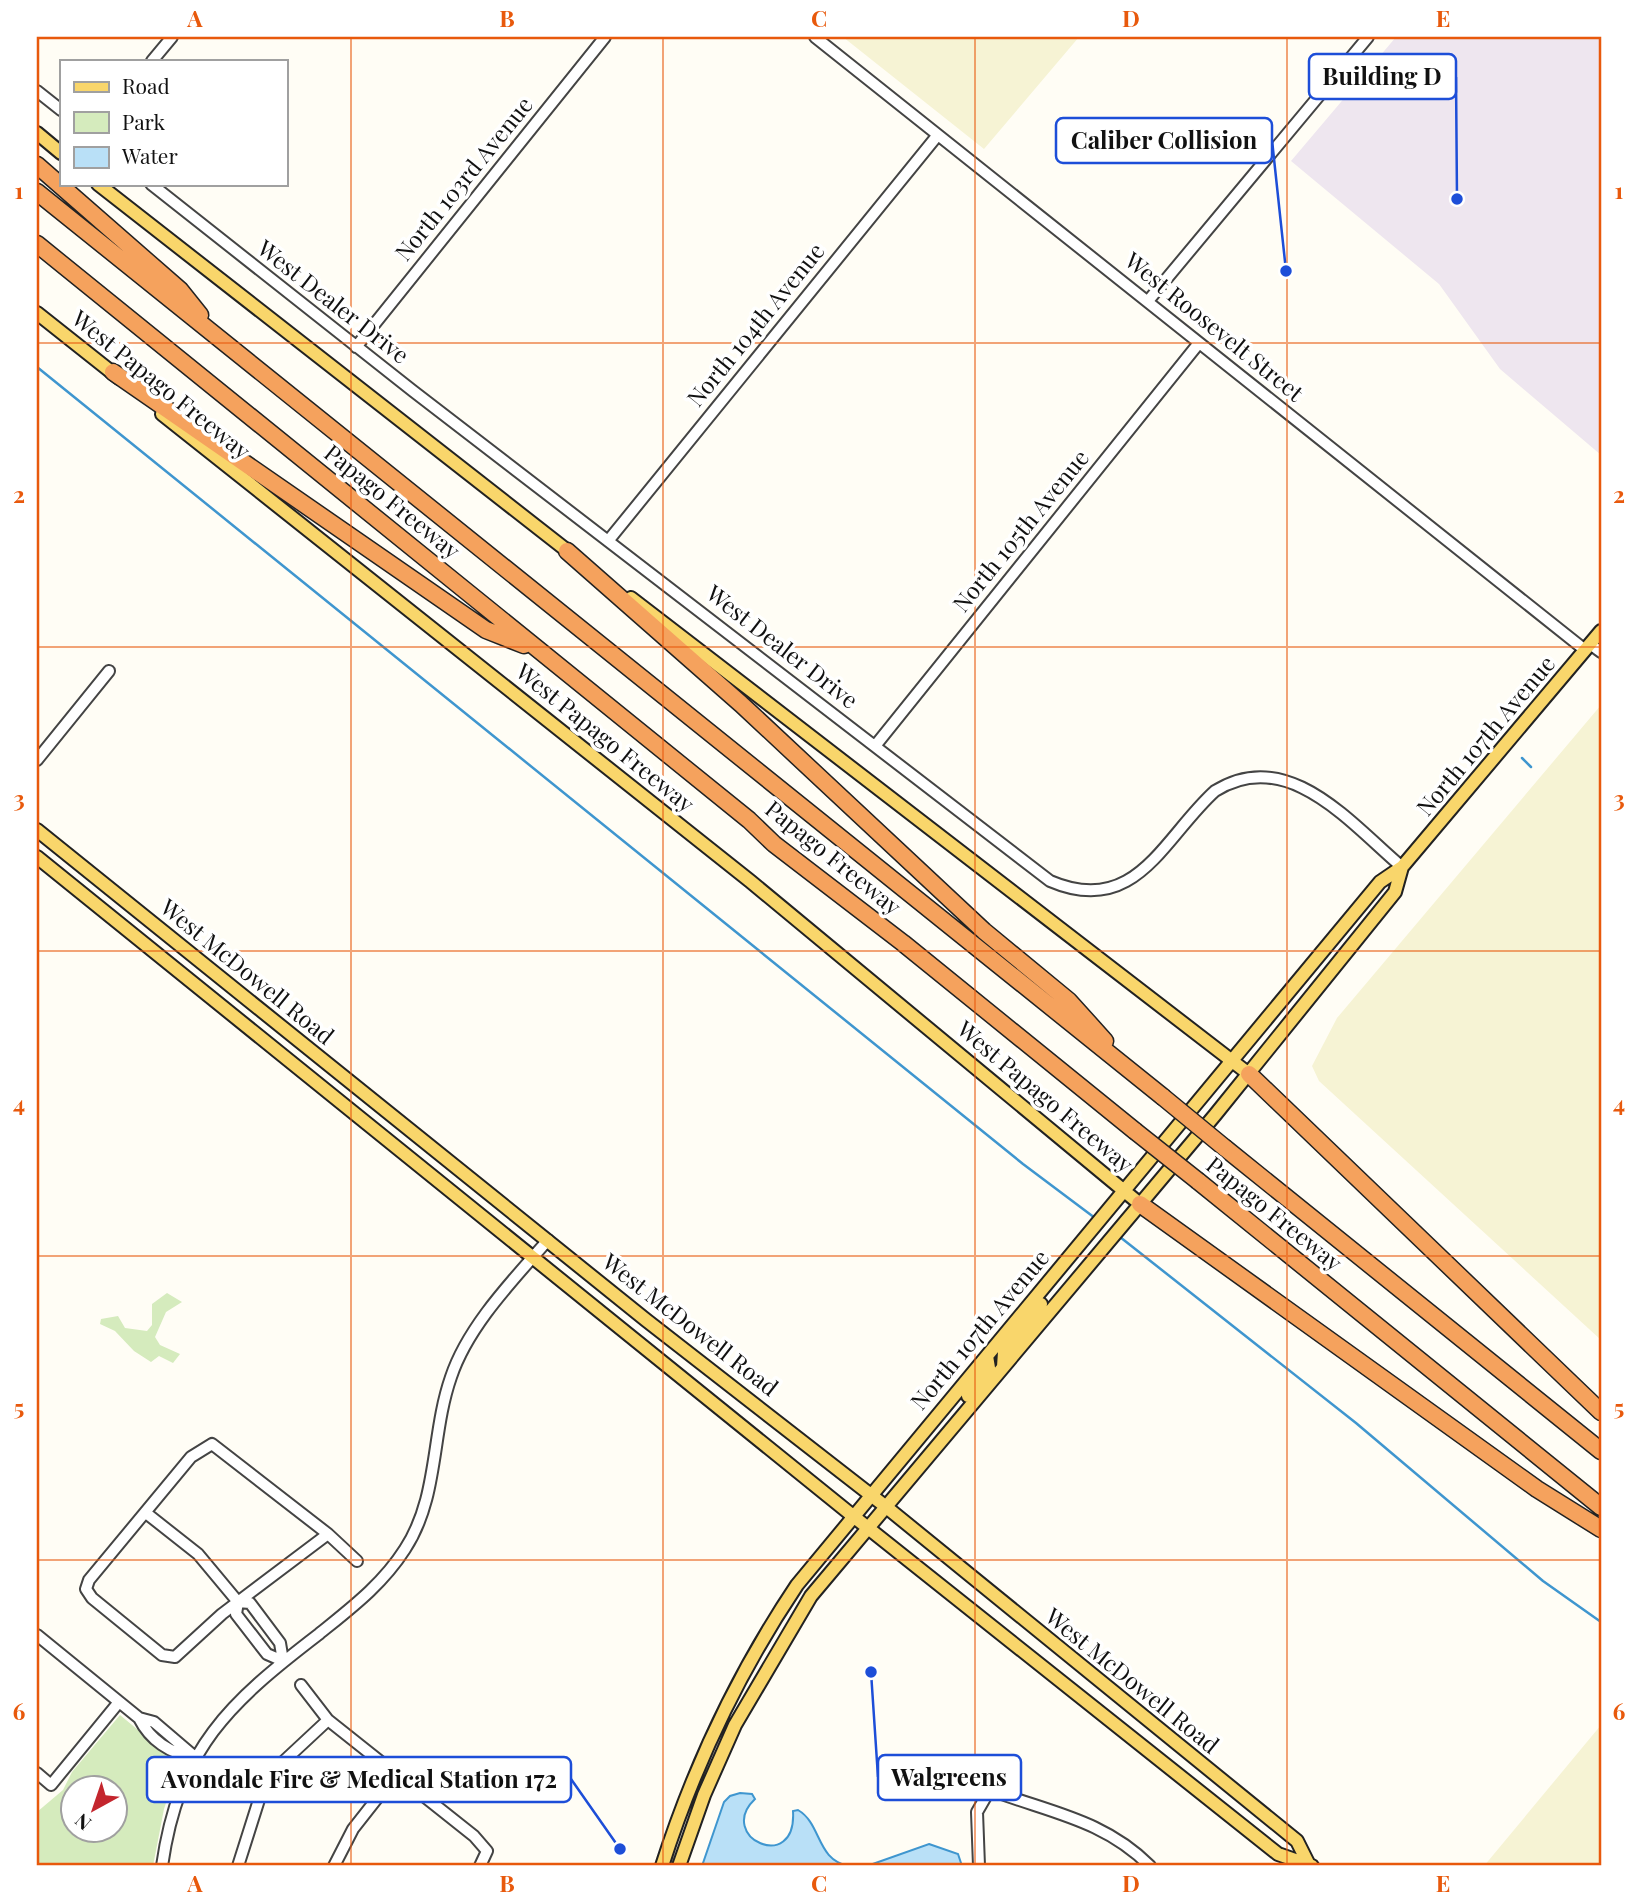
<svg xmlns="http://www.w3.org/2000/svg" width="1638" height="1903" viewBox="0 0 1638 1903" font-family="'Playfair Display',serif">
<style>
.industrial{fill:#eee6ef}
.farmland{fill:#f6f3d4}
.green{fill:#d5ebbd;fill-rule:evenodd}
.water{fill:#b9e0f7;stroke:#3f96cf;stroke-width:2}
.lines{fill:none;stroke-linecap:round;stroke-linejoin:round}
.stream{stroke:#3f96cf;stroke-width:2.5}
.minor-casing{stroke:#444;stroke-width:14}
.major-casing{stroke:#222;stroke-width:16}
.highway-casing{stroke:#222;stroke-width:19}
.minor{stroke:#fff;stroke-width:10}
.major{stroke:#f9d66b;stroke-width:12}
.highway{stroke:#f5a25d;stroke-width:16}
.highway-bridge-casing{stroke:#222;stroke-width:19;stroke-linecap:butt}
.highway-bridge{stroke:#f5a25d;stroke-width:16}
.grid{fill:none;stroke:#e8590c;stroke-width:2;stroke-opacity:0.55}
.labels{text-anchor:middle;stroke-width:7;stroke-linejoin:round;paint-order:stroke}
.street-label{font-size:23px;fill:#111;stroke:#fff}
.leader{fill:none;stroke:#1d4ed8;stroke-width:2.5}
.callout-dot{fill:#1d4ed8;stroke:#fff;stroke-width:2.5}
.callout{fill:#fff;stroke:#1d4ed8;stroke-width:2.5}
.callout-label{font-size:24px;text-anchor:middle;font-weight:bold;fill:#111}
.neatline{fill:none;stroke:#e8590c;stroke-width:2.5}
.grid-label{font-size:23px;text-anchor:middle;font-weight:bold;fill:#e8590c}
</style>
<rect width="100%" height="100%" fill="#fffdf5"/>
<!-- industrial -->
<path class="industrial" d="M1396,37h205v418l-101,-86 -61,-85 -148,-123z"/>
<!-- farmland -->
<path class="farmland" d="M843,37h236l-95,112z
M1601,705v635l-282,-259 -7,-15 25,-48z
M1601,1725v141h-117z"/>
<!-- green -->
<path class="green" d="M167,1293l15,9 -16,10 -11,25 5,8 20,9 -7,9 -14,-7 -8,6 -17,-11 -19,-20 -15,-7 1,-5 17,-3 7,12 22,3 5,-6v-21z
M120,1715l59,49 -15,45 -11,57h-116v-54l26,-22 9,-18zM74,1787h42v42h-42z"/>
<!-- water -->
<path class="water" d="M740,1793l12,1 3,5c-40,38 42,76 38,12l5,-1c24,14 18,50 51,56h-147l22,-64 6,-6z
M929,1844l29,10 4,12h-95z"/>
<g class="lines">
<!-- stream -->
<path class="stream" d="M37,367l986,797 72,54
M1522,758l9,9
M1120,1237l236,186 187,158 58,41"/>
<defs>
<path id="minor" d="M815,37l770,613
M152,61l20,-24
M37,91l24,19
M151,184l262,207 637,490c86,37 113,-43 165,-90 73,-46 136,33 187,76
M1148,301l220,-264
M356,347l249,-310
M608,541l329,-405
M1590,644l11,8
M875,746l324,-403
M37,760l72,-89
M146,1513l52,41 40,48 12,1 30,40 3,18
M328,1534l-106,80 -47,43 -13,-2 -70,-57 -6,-9 3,-9 102,-123 21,-13 116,90 29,27
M238,1602l-2,12 31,40 16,7
M37,1635l102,83c11,22 31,36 56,39
M301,1685l27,35 146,116 13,15 -7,15
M139,1718l15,4 41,35
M37,1773l14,12 68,-83
M162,1866c17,-118 67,-163 157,-232 32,-26 63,-49 86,-85 34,-52 26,-115 46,-172 17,-51 62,-97 97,-137
M238,1866l26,-82 20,-23 44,-41
M334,1866l19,-37 44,-56
M979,1866l-2,-54 11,-19 8,-1c57,21 109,29 154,74"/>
<path id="major" d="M37,133l24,20
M98,184l476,372
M37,313l82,65
M162,414l588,467 390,323
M631,598l618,476
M37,830l609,490 239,186 412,335 11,22
M37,857l816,659 425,338 34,12
M1003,1367l1,-15 37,-48
M968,1396l21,-28 -2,-12
M662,1866c32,-100 76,-193 135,-281l583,-703 22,-15 199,-236
M679,1866l25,-71 31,-70 76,-129 404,-481 180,-223 7,-25"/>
<path id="highway" d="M37,165l143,125 20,25
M37,192l1126,905
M37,244l712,576 25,24 129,99 232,188
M113,372l373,258 38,15
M567,551l174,153 243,227 85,70 36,40
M1249,1074l352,338
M1225,1148l376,303
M1198,1181l403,326
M1140,1204l397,285 64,40"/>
</defs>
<!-- minor casing -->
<use href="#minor" class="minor-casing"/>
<!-- major casing -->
<use href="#major" class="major-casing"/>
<!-- highway casing -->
<use href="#highway" class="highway-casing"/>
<!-- minor -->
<use href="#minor" class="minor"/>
<!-- major -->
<use href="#major" class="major"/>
<!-- highway -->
<use href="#highway" class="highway"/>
<defs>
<path id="highway-bridge" d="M1163,1097l62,51
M1135,1131l63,50"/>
</defs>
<!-- highway-bridge casing -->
<use href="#highway-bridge" class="highway-bridge-casing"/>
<!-- highway-bridge -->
<use href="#highway-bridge" class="highway-bridge"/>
</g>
<!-- grid -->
<path class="grid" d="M351,37v1829M663,37v1829M975,37v1829M1287,37v1829M37,343h1564M37,647h1564M37,951h1564M37,1256h1564M37,1560h1564"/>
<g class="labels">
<!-- street labels -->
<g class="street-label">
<text transform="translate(464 179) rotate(-51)" y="8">North 103rd Avenue</text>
<text transform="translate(333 302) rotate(38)" y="8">West Dealer Drive</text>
<text transform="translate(756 325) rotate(-51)" y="8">North 104th Avenue</text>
<text transform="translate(1214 327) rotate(39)" y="8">West Roosevelt Street</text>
<text transform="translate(161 385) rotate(39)" y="8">West Papago Freeway</text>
<text transform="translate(392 502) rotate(39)" y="8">Papago Freeway</text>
<text transform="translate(1021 531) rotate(-51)" y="8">North 105th Avenue</text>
<text transform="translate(782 647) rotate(38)" y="8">West Dealer Drive</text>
<text transform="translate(1486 736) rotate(-50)" y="8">North 107th Avenue</text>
<text transform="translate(605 738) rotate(39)" y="8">West Papago Freeway</text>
<text transform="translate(833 858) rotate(39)" y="8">Papago Freeway</text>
<text transform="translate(247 972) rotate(39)" y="8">West McDowell Road</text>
<text transform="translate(1045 1097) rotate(40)" y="8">West Papago Freeway</text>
<text transform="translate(1274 1214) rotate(39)" y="8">Papago Freeway</text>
<text transform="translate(690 1325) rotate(38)" y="8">West McDowell Road</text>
<text transform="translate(980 1330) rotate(-50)" y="8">North 107th Avenue</text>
<text transform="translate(1132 1681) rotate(39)" y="8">West McDowell Road</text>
</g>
</g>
<!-- callouts -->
<path class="leader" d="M1457 199L1456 77M1286 271L1272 140M871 1672L878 1777M620 1849L571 1779"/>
<g class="callout-dot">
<circle cx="1457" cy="199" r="7"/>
<circle cx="1286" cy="271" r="7"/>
<circle cx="871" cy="1672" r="7"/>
<circle cx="620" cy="1849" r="7"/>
</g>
<g class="callout">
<rect x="1309" y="54" width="147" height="45" rx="7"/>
<rect x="1056" y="118" width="216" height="45" rx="7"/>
<rect x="878" y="1755" width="143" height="45" rx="7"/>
<rect x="147" y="1757" width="424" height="45" rx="7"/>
</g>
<g class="callout-label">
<text x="1382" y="85">Building D</text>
<text x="1164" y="149">Caliber Collision</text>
<text x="949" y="1786">Walgreens</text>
<text x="359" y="1788">Avondale Fire &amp; Medical Station 172</text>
</g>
<!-- border -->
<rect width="1638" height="1903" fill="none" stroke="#ffffff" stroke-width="77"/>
<!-- legend -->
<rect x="60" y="60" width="228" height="126" fill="#ffffff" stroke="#a0a0a0" stroke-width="2"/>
<rect x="74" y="82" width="35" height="10" fill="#f9d66b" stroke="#a0a0a0" stroke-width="2"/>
<text x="122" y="94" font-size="21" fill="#111111">Road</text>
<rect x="74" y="112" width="35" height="21" fill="#d5ebbd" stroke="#a0a0a0" stroke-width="2"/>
<text x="122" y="130" font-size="21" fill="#111111">Park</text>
<rect x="74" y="147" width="35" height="21" fill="#b9e0f7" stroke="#a0a0a0" stroke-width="2"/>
<text x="122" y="164" font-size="21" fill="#111111">Water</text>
<!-- north arrow -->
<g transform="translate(94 1809) rotate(220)"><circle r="33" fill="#ffffff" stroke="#a0a0a0" stroke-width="2"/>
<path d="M0-5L12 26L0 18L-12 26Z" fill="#c4262e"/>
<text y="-10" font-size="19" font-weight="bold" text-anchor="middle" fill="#111111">N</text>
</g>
<rect x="38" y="38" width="1562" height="1826" class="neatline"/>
<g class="grid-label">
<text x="195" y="27">A</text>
<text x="507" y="27">B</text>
<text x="819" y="27">C</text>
<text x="1131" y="27">D</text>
<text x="1443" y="27">E</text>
<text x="19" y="199">1</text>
<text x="1619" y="199">1</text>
<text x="19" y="503">2</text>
<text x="1619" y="503">2</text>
<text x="19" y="807">3</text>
<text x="1619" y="807">3</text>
<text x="19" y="1112">4</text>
<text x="1619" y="1112">4</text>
<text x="19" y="1416">5</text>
<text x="1619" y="1416">5</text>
<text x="19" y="1720">6</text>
<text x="1619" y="1720">6</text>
<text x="195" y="1892">A</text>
<text x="507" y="1892">B</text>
<text x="819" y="1892">C</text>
<text x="1131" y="1892">D</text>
<text x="1443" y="1892">E</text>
</g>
</svg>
